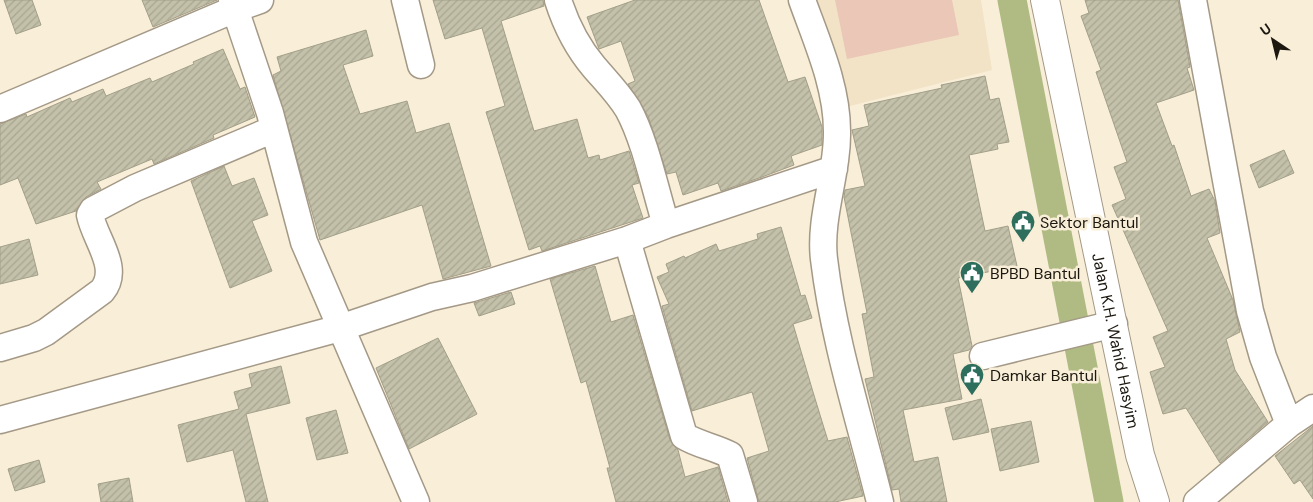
<svg xmlns="http://www.w3.org/2000/svg" width="1313" height="502" viewBox="0 0 1313 502" font-family="'DM Sans',sans-serif">
<style>
.built{fill:#f2e3c7}
.pitch{fill:#ebc7b7}
.lines{fill:none;stroke-linecap:round;stroke-linejoin:round}
.canal{stroke:#afbb83;stroke-width:29}
.building{fill:url(#building-hatch);stroke:#a29f89}
.minor-casing{stroke:#a49986;stroke-width:29}
.major-casing{stroke:#a49986;stroke-width:30}
.minor{stroke:#fff;stroke-width:26}
.major{stroke:#fff;stroke-width:28}
.labels{text-anchor:middle;stroke-width:5;stroke-linejoin:round;paint-order:stroke}
.poi-label{font-size:16px;fill:#1c1810;stroke:#f9eed8;text-anchor:start}
.street-label{font-size:16px;fill:#1c1810;stroke:#f9eed8}
</style>
<defs>
<pattern id="building-hatch" width="6" height="6" patternUnits="userSpaceOnUse" patternTransform="scale(1.25)"><rect width="6" height="6" fill="#c4c1aa"/><path d="M-1 1l2-2M0 6l6-6M5 7l2-2" fill="none" stroke="#a8a591"/></pattern>
</defs>
<rect width="100%" height="100%" fill="#f9eed8"/>
<!-- built -->
<path class="built" d="M809,0h172l11,70 -146,37z"/>
<!-- pitch -->
<path class="pitch" d="M835,0h117l7,35 -112,24z"/>
<g class="lines">
<!-- canal -->
<path class="canal" d="M1012,0l97,502"/>
</g>
<!-- building -->
<path class="building" d="M4,0h28l9,25 -25,9z
M142,0h75l-64,27z
M433,0h110l1,6 -43,15 33,110 43,-12 11,39 11,-3 1,5 29,-9 10,32 -7,2 11,33 -101,33 -2,-5 -11,4 -43,-138 19,-6 -23,-78 -37,11z
M635,0h124l29,82 17,-5 17,50v18l-31,11 3,9 -32,12 -41,14 -3,-8 -35,12 -7,-23 -9,2 -19,-58 -20,-32 7,-3 -14,-40 -22,8 -12,-32z
M1085,0h93l12,67 -3,1 7,22 -38,13 16,43 2,-1 17,51 18,-7 6,12 5,32 -13,5 26,62 7,32 -14,7 9,31 33,52 -48,41 -34,-55 -23,6 -13,-42 15,-5 -12,-30 15,-6 -56,-126 14,-6 -12,-32 13,-5 -31,-90 5,-2 -20,-54 8,-3z
M366,30l7,26 -30,9 17,49 47,-13 9,32 33,-10 42,143 -48,13 -21,-74 -102,35 -47,-165 8,-4 -4,-14z
M223,49l17,40 5,-2 10,30 -42,18 1,3 -60,26 -2,-5 -55,23 4,7 -15,8 -10,14 -40,13 -18,-46 -18,7v-61l26,-10 1,3 43,-19 2,4 31,-13 3,7 44,-18 2,4 42,-18 -1,-2z
M985,76l5,24 9,-2 10,44 -12,2 1,5 -29,6 16,76 23,-5 9,40 -59,12 14,68 -3,4 -16,4 9,45 -59,11 11,52 24,-5 9,45h-46l-2,-13 -7,1 -27,-111 9,-2 -12,-63 5,-1 -23,-116 1,-7 20,-4 -13,-56 17,-4 -5,-21 78,-17 -1,-3z
M1284,150l10,23 -35,15 -9,-23z
M224,166l8,20 22,-8 14,37 -16,6 20,50 -42,17 -39,-107z
M781,227l20,69 4,-1 7,23 -19,6 20,68 15,49 19,-4 16,59 -28,6h-76l-12,-44 22,-7 -17,-59 -60,19 -30,-105 7,-2 -12,-27 12,-5 -3,-8 18,-8 1,2 31,-14 3,7 39,-12 -1,-5z
M29,239l9,36 -38,9v-37z
M595,266l16,56 22,-7 37,125 8,10 7,27 33,-10 10,35h-112l-9,-34h3l-24,-87 -5,2 -31,-104z
M511,292l4,12 -36,12 -5,-13z
M438,338l39,76 -68,35 -33,-81z
M281,366l9,37 -44,11 22,88h-22l-13,-52 -46,12 -9,-37 61,-16 -5,-17 18,-5 -3,-13z
M981,399l8,33 -36,8 -8,-32z
M336,410l12,43 -31,7 -11,-42z
M1031,421l8,41 -39,9 -9,-42z
M1313,426v73l-13,-19 -6,4 -19,-28z
M39,460l6,22 -30,9 -7,-22z
M129,478l4,24h-32l-3,-18z"/>
<g class="lines">
<defs>
<path id="minor" d="M232,0l38,113 34,129 112,260
M405,0l16,65
M558,0c8,25 19,47 36,67 12,14 24,26 34,42 17,31 27,80 38,116
M802,0c15,42 35,86 35,131 1,42 -18,86 -13,128 10,83 36,162 56,243
M1193,0l57,311 13,46 26,67 24,-16
M0,109l235,-100 25,-9
M627,240l57,196c15,9 31,11 46,19l14,47
M0,348l34,-10 12,-6 56,-41c19,-23 -7,-51 -12,-76l3,-5 42,-22 139,-59
M983,356l131,-32
M0,420l340,-92 92,-31 40,-9 155,-48 39,-15 168,-56
M1197,502l92,-78"/>
<g id="major">
<path id="s1" d="M1045,0l95,455 15,47"/>
</g>
</defs>
<!-- minor casing -->
<use href="#minor" class="minor-casing"/>
<!-- major casing -->
<use href="#major" class="major-casing"/>
<!-- minor -->
<use href="#minor" class="minor"/>
<!-- major -->
<use href="#major" class="major"/>
</g>
<!-- icons -->
<defs>
<symbol id="civic-pin" viewBox="-11 -11 22 30"><path d="M0 17L-7.5 6A9.5 9.5 0 1 1 7.5 6Z" fill="#2e6e5c" stroke="#f9eed8"/><path d="M-.6-6.5H3V-4.5H.6V-3L4-1V1h2V6H-6V1h2V-1L-.6-3ZM-1.2 2.5V6h2.4V2.5Z" fill="#fff"/></symbol>
</defs>
<g fill-rule="evenodd">
<use href="#civic-pin" x="1009" y="208" width="28" height="38"/>
<use href="#civic-pin" x="958" y="259" width="28" height="38"/>
<use href="#civic-pin" x="958" y="361" width="28" height="38"/>
</g>
<g class="labels">
<!-- poi labels -->
<g class="poi-label">
<text x="1040" y="228">Sektor Bantul</text>
<text x="990" y="279">BPBD Bantul</text>
<text x="990" y="381">Damkar Bantul</text>
</g>
<!-- street labels -->
<g class="street-label">
<text dy="6" stroke="none"><textPath href="#s1" startOffset="348">Jalan K.H. Wahid Hasyim</textPath></text>
</g>
</g>
<!-- north arrow -->
<g transform="translate(1273 40) rotate(325)" stroke="#f9eed8" stroke-width="4" paint-order="stroke">
<path d="M0-4L9 19L0 12L-9 19Z" fill="#1c1810"/>
<text y="-8" font-size="14" font-weight="bold" text-anchor="middle" fill="#1c1810">U</text>
</g>
</svg>
